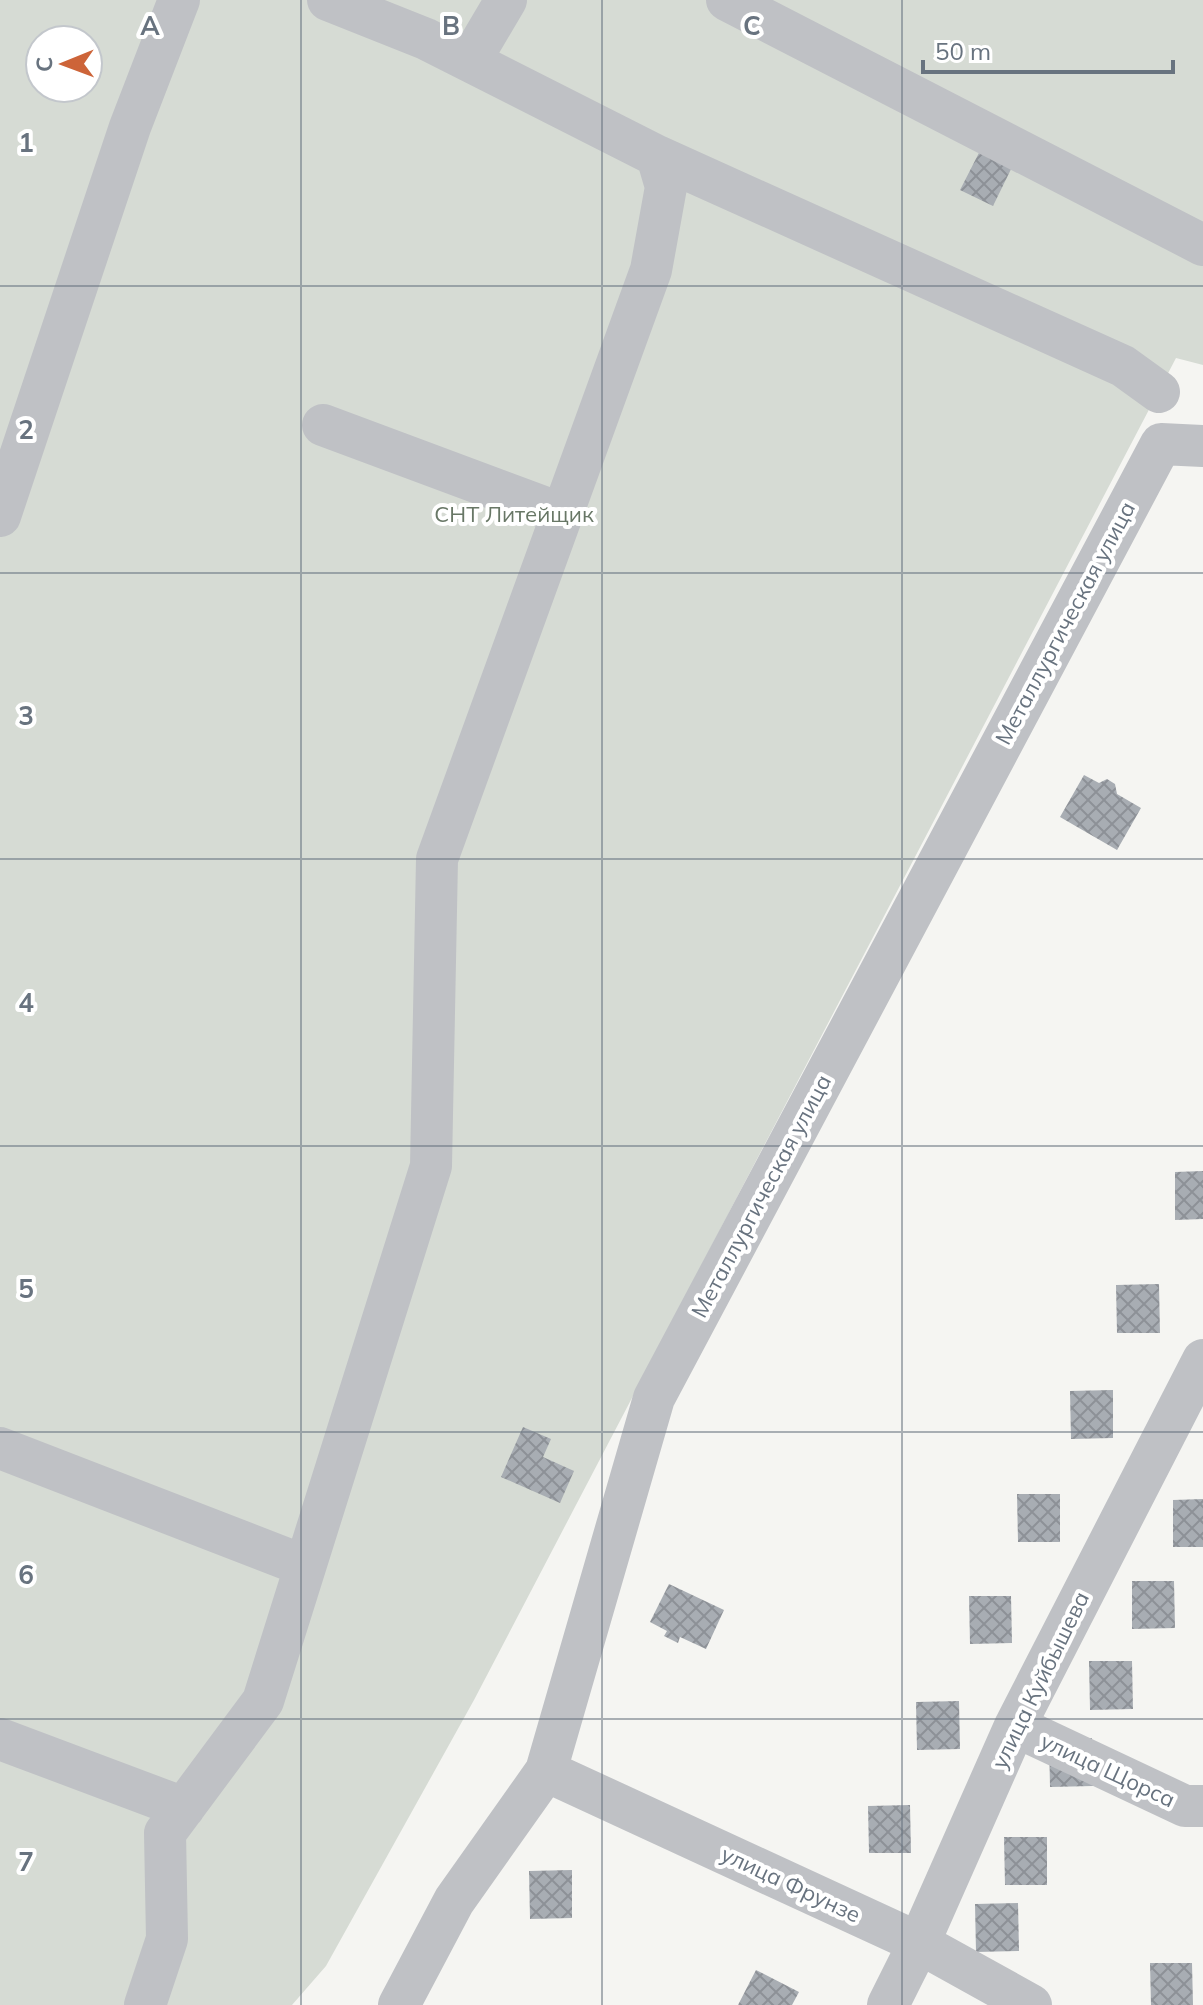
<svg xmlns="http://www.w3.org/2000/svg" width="1203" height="2005" viewBox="0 0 1203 2005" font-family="Mulish,sans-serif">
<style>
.garden{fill:#d6dbd4;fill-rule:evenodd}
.building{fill:url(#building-cross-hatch)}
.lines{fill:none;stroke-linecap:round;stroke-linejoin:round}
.minor{stroke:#bfc1c5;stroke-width:42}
.grid{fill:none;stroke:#68737f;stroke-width:2;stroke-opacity:0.55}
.labels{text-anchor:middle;stroke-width:8;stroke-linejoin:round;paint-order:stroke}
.park-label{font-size:22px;fill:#687766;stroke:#fff}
.street-label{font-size:22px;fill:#68737f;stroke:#fff}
.grid-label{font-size:26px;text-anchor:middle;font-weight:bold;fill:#68737f;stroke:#fff;stroke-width:8;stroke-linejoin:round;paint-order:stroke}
</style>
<defs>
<pattern id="building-cross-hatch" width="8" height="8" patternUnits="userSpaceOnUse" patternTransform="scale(2)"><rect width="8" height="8" fill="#a8adb3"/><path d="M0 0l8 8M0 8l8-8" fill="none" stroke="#8d9197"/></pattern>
</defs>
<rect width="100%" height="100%" fill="#f5f5f2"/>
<!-- garden -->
<path class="garden" d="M0,0h1203v365l-27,-7 -702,1342 -148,266 -34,39h-292zM40,40h48v48h-48z"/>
<!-- building -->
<path class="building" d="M983,145l32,16 -22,45 -33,-16z
M1084,775l15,8 8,-4 8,5 2,10 24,14 -24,42 -57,-33z
M1203,1171v48l-28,1v-48z
M1159,1284l1,49h-43l-1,-48z
M1113,1390v48l-42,1 -1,-48z
M523,1427l28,12 -8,18 31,14 -14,32 -59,-26z
M1017,1494h43v48h-42z
M1203,1499v48h-30v-47z
M1132,1581h42l1,47 -43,1z
M669,1584l55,26 -18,39 -26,-12 -2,6 -14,-7 3,-5 -17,-9z
M969,1596h42l1,47 -42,1z
M1089,1661h43l1,48 -43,1z
M959,1701l1,48 -43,1 -1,-48z
M1092,1738l1,48 -43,1 -1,-48z
M910,1805l1,48h-42l-1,-47z
M1004,1837h43v48h-42z
M572,1870v48l-42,1 -1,-48z
M1018,1903l1,48 -43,1 -1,-48z
M1150,1963h42l1,42h-42z
M756,1970l43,22 -7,13h-54z"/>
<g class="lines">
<!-- minor -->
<path class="minor" d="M727,0l476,245
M470,61l36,-61
M657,156l466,210 36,26
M323,425l239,89
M0,516l130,-389 49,-127
M0,1448l305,118
M1015,1726l170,80h18
M0,1739l184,69
M546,1771l373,172 112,62
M145,2005l22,-66 -2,-106 98,-132 168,-535 6,-307 214,-589 15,-83 -9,-31 -231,-117 -98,-39
M399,2005l55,-104 92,-130 108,-373 507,-954 42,2
M888,2005l31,-62 96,-217 188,-366"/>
</g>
<!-- grid -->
<path class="grid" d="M301,0v2005M602,0v2005M902,0v2005M0,286h1203M0,573h1203M0,859h1203M0,1146h1203M0,1432h1203M0,1719h1203"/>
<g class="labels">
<!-- park labels -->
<g class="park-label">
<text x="514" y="522">СНТ Литейщик</text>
</g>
<!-- street labels -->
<g class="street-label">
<text transform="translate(1065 623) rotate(-62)" y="8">Металлургическая улица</text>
<text transform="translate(761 1196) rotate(-62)" y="8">Металлургическая улица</text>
<text transform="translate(1040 1680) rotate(-64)" y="8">улица Куйбышева</text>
<text transform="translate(1108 1770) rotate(25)" y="8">улица Щорса</text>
<text transform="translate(791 1884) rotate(25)" y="8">улица Фрунзе</text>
</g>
</g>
<g class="grid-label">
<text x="150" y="35">A</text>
<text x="451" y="35">B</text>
<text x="752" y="35">C</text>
<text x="26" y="152">1</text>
<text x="26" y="439">2</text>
<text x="26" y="725">3</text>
<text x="26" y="1012">4</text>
<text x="26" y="1298">5</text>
<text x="26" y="1584">6</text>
<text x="26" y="1871">7</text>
</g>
<!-- north arrow -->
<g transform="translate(64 64) rotate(269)"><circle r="38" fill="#ffffff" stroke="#c3c7cc" stroke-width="2"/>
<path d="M0-6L14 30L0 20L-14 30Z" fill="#cd6439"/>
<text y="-12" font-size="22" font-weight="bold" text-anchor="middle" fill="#68737f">С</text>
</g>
<!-- scale -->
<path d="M923 60v12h250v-12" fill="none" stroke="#68737f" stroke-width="4"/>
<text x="935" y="60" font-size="24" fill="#68737f" stroke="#ffffff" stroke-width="6" paint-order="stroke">50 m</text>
</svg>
